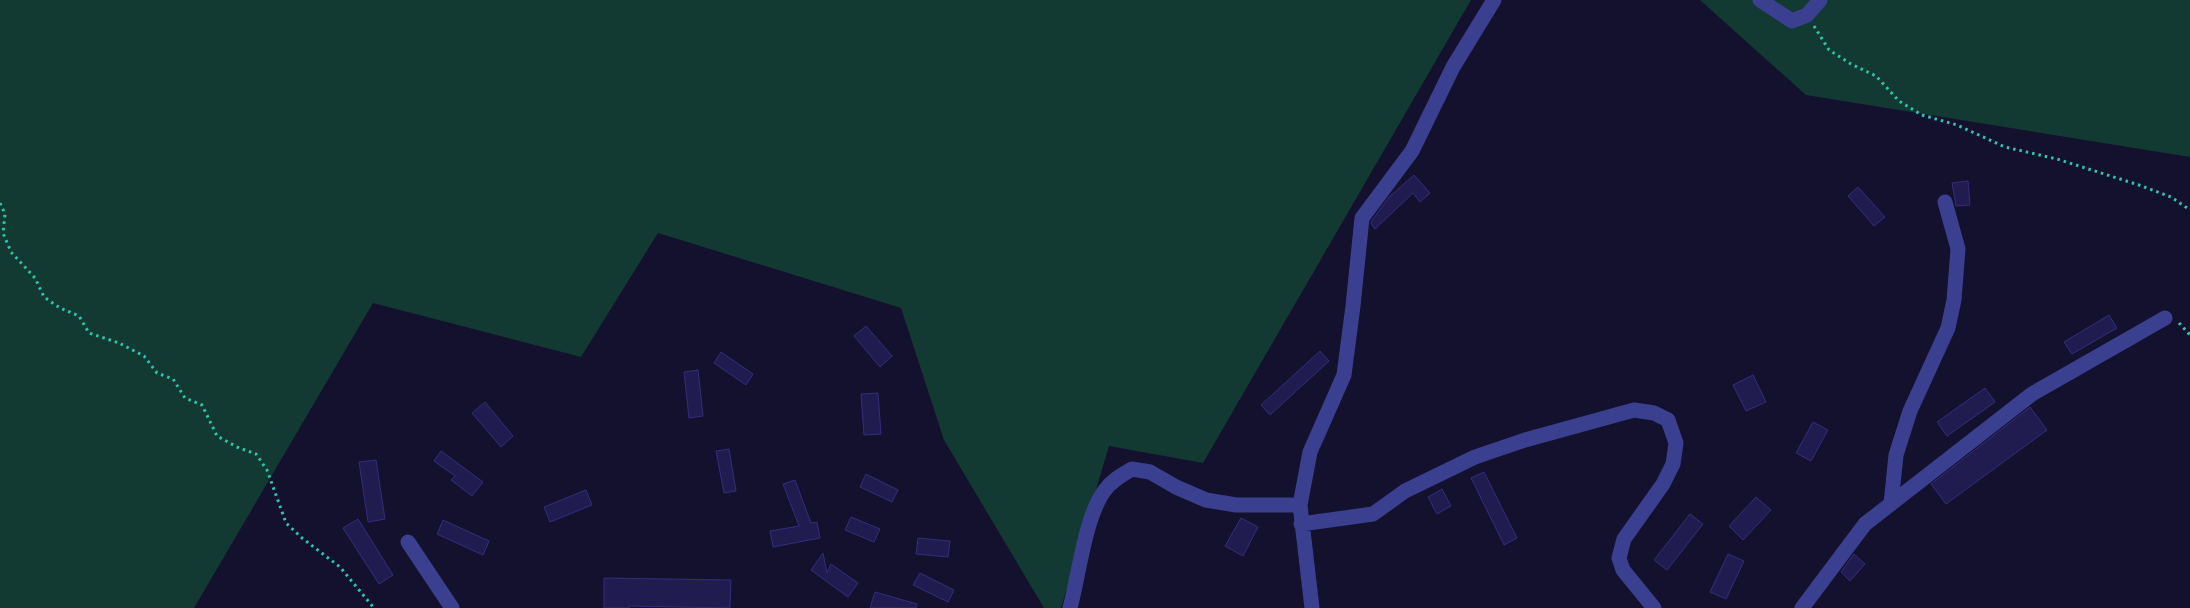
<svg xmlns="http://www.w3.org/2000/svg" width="2190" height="608" viewBox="0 0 2190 608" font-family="'Work Sans',sans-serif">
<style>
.green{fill:#133933}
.building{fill:#211c50;stroke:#342d7d}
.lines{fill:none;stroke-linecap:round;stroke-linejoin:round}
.path{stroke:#2bc6ab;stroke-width:3;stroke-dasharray:2.5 4;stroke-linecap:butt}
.minor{stroke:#3a408f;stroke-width:15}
</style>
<rect width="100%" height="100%" fill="#13112e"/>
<!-- green -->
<path class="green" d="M0,0h1471l-268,463 -94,-17 -48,162h-17l-100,-168 -43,-132 -243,-75 -77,124 -208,-54 -179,305h-194z
M1700,0h490v157l-384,-62z"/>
<!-- building -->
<path class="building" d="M1414,175l16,18 -10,9 -7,-9 -38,36 -4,-5v-2l18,-25z
M1968,181l2,24 -14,1 -4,-23z
M1858,187l27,30 -11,9 -26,-30z
M2109,315l8,13 -45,26 -8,-12z
M866,326l26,30 -12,11 -26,-31z
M1320,351l9,10 -59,54 -9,-10z
M721,352l32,22 -7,11 -32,-22z
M698,370l5,46 -14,2 -5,-46z
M1753,375l13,27 -20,9 -13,-26z
M1985,388l10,14 -48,34 -10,-14z
M878,393l3,41 -17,1 -3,-41z
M485,402l28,34 -12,11 -29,-34z
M2030,407l17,23 -101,74 -15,-20z
M1813,422l15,8 -17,31 -15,-8z
M729,449l7,42 -12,2 -8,-42z
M441,451l42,31 -11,14 -21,-16 4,-4 -21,-15z
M376,460l9,59 -17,3 -9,-60z
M1484,472l33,66 -13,7 -33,-67z
M866,474l32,16 -6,12 -32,-15z
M795,480l16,43 6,-1 3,16 -47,9 -3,-16 29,-5 -16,-42z
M1442,489l9,17 -14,8 -9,-17z
M586,490l6,15 -42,17 -6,-15z
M1756,497l15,13 -28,30 -14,-14z
M1690,514l13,10 -36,46 -13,-10z
M851,517l29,12 -6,13 -29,-12z
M1241,518l17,9 -15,29 -18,-10z
M358,519l35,56 -14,9 -36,-56z
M443,520l46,21 -6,14 -46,-21z
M918,538l32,3 -2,16 -32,-3z
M823,553l4,20 4,-9 27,19 -10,14 -37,-27z
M1728,554l16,7 -18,38 -16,-7z
M1854,554l11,10 -15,17 -9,-9z
M920,573l34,17 -6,12 -35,-17z
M604,578l127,2 -1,28 -101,-2v2h-25z
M875,592l42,12 -1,4h-46z"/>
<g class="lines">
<!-- path -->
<path class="path" d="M1814,26l15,24 22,14 25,12 23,25 23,14 35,10 48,22 52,12 82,26 32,12 19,13
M0,203l5,11 -2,19 8,19 24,26 9,19 16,11 19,8 10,17 30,10 25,13 13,17 16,6 12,19 17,7 15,31 20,11 19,7 11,16 19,53 16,15 38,29 34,41
M2179,323l11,12"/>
<!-- minor -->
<path class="minor" d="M1760,0l32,21 15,-6 13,-15
M1891,504l5,-49 14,-44 38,-83 6,-28 4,-51 -13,-47
M1301,524l72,-10 32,-23 70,-34 50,-17 109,-30 20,3 14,7 8,23 -3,21 -10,20 -39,55 -5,19 4,12 31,38
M408,542l44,66
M1070,608c9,-33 15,-92 35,-118 7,-10 17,-15 27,-21l18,3 26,15 30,13 30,5h64
M1312,608l-12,-103 10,-53 34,-77 9,-69 9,-88 50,-67 41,-84 41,-67
M1802,608l63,-84 167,-130 133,-76"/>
</g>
</svg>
